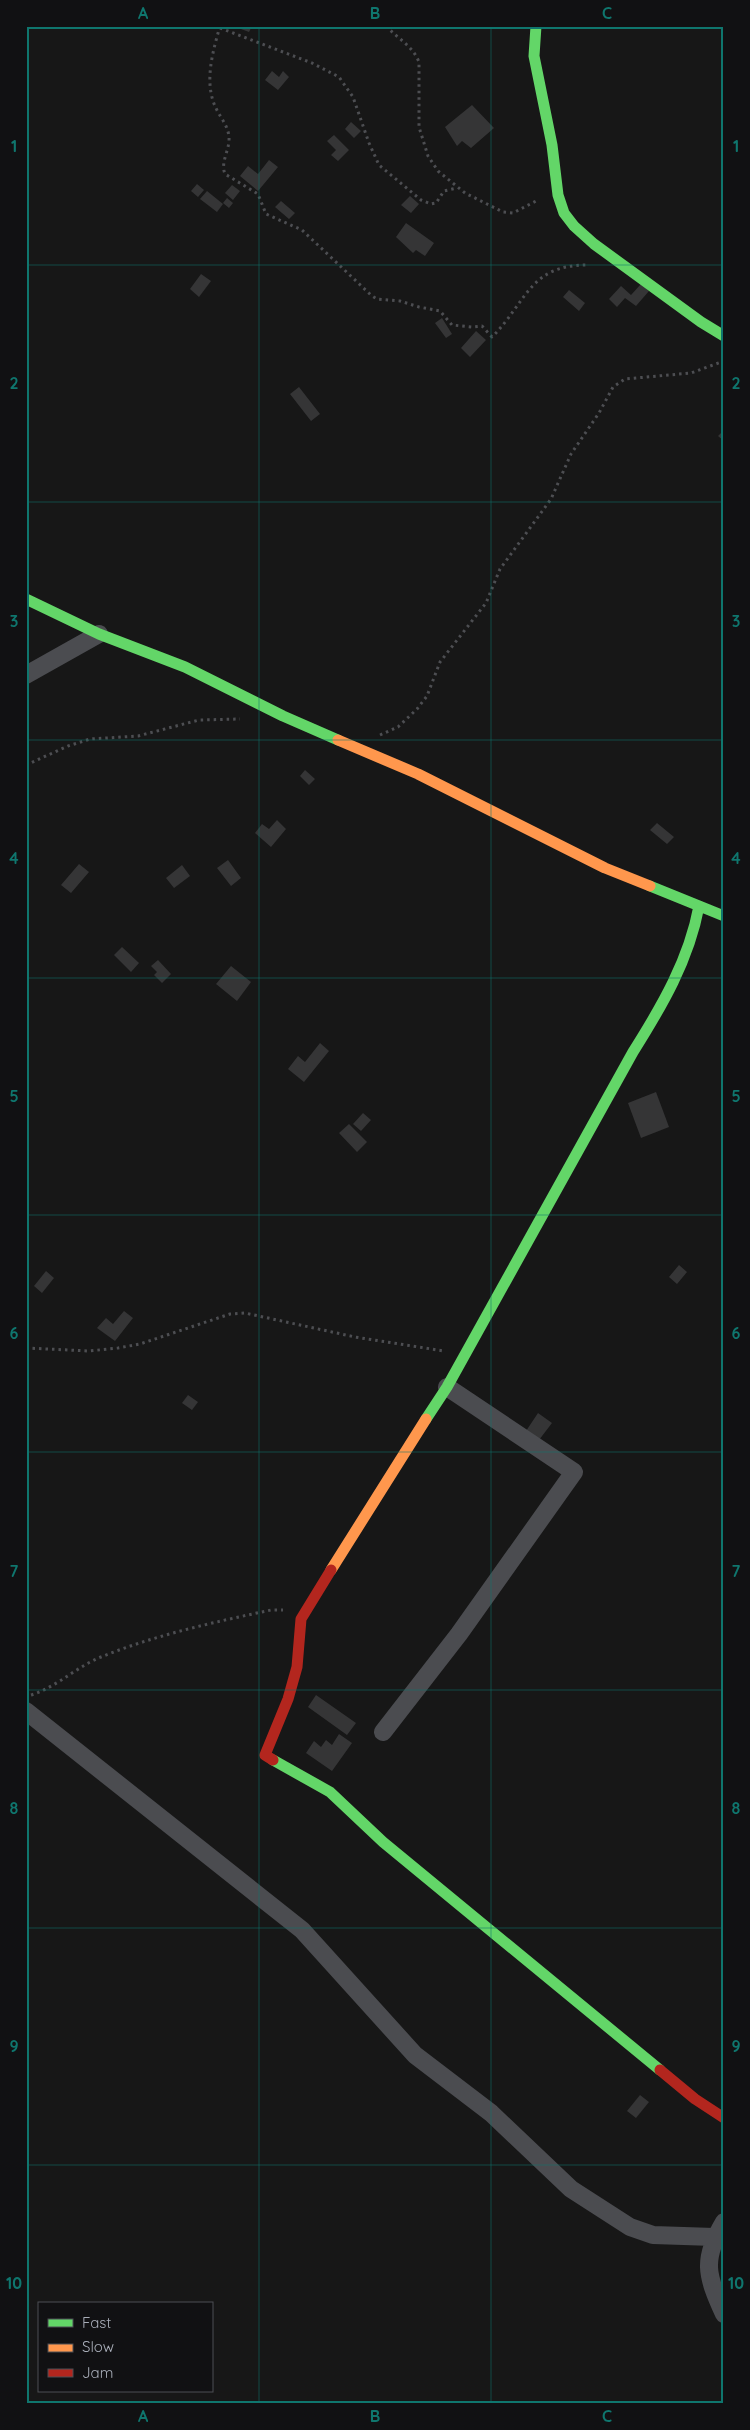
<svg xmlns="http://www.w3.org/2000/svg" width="750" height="2430" viewBox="0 0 750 2430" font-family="Quicksand,sans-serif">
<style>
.building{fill:#353536}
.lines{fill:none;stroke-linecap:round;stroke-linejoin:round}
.path{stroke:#4d4e52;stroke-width:3;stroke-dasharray:2.5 4;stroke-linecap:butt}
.street{stroke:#4b4c50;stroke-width:18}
.fast{stroke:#63d668;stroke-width:11}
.slow{stroke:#ff974d;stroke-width:11}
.jam{stroke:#b3261e;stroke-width:11}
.grid{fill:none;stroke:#0f766e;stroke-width:1;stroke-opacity:0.55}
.neatline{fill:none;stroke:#0f766e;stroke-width:2}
.grid-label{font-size:16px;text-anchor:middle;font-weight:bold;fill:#0f766e}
</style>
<rect width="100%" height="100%" fill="#171717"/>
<!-- building -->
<path class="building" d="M242,26h10l-3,6 -8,-3z
M272,71l7,6 4,-6 6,6 -11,13 -13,-10z
M472,105l22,23 -23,20 -9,-7 -5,5 -12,-19z
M351,122l10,9 -7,7 -9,-9z
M334,135l15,15 -11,11 -7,-6 5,-5 -9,-9z
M269,160l9,7 -20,24 -18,-15 8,-10 10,8z
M197,184l7,6 -6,7 -7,-6z
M232,185l8,6 -7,9 -8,-7z
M207,191l16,13 -6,8 -17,-13z
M410,196l9,8 -8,9 -10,-8z
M227,198l6,5 -4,5 -6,-5z
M281,201l14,12 -6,6 -14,-12z
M406,223l28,20 -9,13 -9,-6 -3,3 -17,-16z
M201,274l10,7 -12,16 -9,-8z
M641,284l8,7 -13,15 -11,-8 -8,9 -8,-8 12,-13 10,9z
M569,290l16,13 -6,8 -16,-14z
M442,318l10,16 -6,4 -11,-15z
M476,331l10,9 -16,17 -9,-9z
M299,387l21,27 -9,7 -21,-27z
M724,430v11l-6,-5z
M305,770l10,9 -6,6 -9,-9z
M277,820l9,9 -15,18 -16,-14 7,-9 7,5z
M657,823l17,14 -7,7 -17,-14z
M228,860l13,18 -10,8 -14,-18z
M79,864l10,8 -18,21 -10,-8z
M182,865l8,11 -16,12 -8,-10z
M122,947l17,16 -8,9 -17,-17z
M158,960l13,14 -9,9 -8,-8 3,-3 -6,-6z
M231,966l20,16 -14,19 -21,-17z
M320,1043l9,8 -25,31 -16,-13 10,-13 7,6z
M656,1092l13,35 -28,11 -13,-35z
M363,1113l8,7 -10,11 -8,-7z
M349,1124l18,18 -10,10 -18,-19z
M679,1265l8,7 -10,12 -8,-7z
M46,1271l8,7 -12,15 -8,-7z
M124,1311l9,7 -18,23 -18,-13 9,-10 7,6z
M188,1395l10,7 -6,8 -10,-7z
M538,1413l14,10 -13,17 -13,-9z
M316,1695l40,28 -9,12 -39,-28z
M339,1734l13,9 -20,28 -26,-18 8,-12 7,6 5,-7 6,5z
M640,2095l9,7 -13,16 -9,-7z"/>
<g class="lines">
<!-- path -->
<path class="path" d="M220,26c-7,25 -16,55 -5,80 4,10 13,19 14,31 1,13 -9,25 -4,37l33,20 8,20 36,16 70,66 5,3 23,2 19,6 21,4 12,14 20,2 10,-1 10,11c35,-35 37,-72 95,-72
M386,26c12,13 26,19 33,36v65l9,29 10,15 27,22 38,19 10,1 25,-13
M220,28l92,35 27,14 14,20 16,46 10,22 42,35 10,4 5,-1 8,-12 13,-3
M380,735l18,-8 19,-18 10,-13 13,-34 46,-59 14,-34 51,-70 20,-45 28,-41 14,-26 12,-8 66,-6 33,-12
M26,765l42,-19 22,-7 48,-3 61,-16 41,-1
M26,1348l63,3 29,-3 22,-4 90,-30 15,-1 110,24 89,14
M31,1695c26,-8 45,-28 70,-38 54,-22 114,-35 170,-47h12"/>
<!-- street -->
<path class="street" d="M26,675l73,-41
M26,1711l276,219 113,125 76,58 80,76 59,38 23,8 61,2
M383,1732l76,-98 115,-162 -127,-85
M724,2222c-22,37 -18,53 0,92"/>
<!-- fast -->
<path class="fast" d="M536,26l-2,30 18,89 6,50 6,18 10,13 20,18 107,78 23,14
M26,599l73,35 86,33 98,49 55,24
M650,886l74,30
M426,1419l21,-32 186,-335c29,-46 56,-92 66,-146
M273,1760l57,32 53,50 277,228"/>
<!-- slow -->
<path class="slow" d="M338,740l80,34 187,94 45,18
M331,1570l95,-151"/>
<!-- jam -->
<path class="jam" d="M273,1760l-8,-5 23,-56 9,-32 4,-48 30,-49
M660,2070l35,29 29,19"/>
</g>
<!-- grid -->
<path class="grid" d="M259,26v2378M491,26v2378M26,265h698M26,502h698M26,740h698M26,978h698M26,1215h698M26,1452h698M26,1690h698M26,1928h698M26,2165h698"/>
<!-- border -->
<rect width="750" height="2430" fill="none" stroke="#111113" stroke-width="55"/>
<!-- legend -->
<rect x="38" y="2302" width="175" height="90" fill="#111113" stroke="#4d4f55"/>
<rect x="48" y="2319" width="25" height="8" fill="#63d668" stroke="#4d4f55"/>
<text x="82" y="2328" font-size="15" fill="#a8adb8">Fast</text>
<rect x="48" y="2344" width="25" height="8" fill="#ff974d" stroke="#4d4f55"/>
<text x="82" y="2352" font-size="15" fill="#a8adb8">Slow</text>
<rect x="48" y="2369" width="25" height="8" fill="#b3261e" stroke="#4d4f55"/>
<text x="82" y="2378" font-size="15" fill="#a8adb8">Jam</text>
<rect x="28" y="28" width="694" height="2374" class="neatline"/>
<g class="grid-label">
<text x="143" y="19">A</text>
<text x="375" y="19">B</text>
<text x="607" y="19">C</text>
<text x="14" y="152">1</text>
<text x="736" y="152">1</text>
<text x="14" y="389">2</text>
<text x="736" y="389">2</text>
<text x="14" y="627">3</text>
<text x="736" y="627">3</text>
<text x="14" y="864">4</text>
<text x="736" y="864">4</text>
<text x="14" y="1102">5</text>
<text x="736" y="1102">5</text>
<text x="14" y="1339">6</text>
<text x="736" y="1339">6</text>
<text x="14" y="1577">7</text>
<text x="736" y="1577">7</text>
<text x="14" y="1814">8</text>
<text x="736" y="1814">8</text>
<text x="14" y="2052">9</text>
<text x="736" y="2052">9</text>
<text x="14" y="2289">10</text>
<text x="736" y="2289">10</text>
<text x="143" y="2422">A</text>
<text x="375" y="2422">B</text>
<text x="607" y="2422">C</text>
</g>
</svg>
